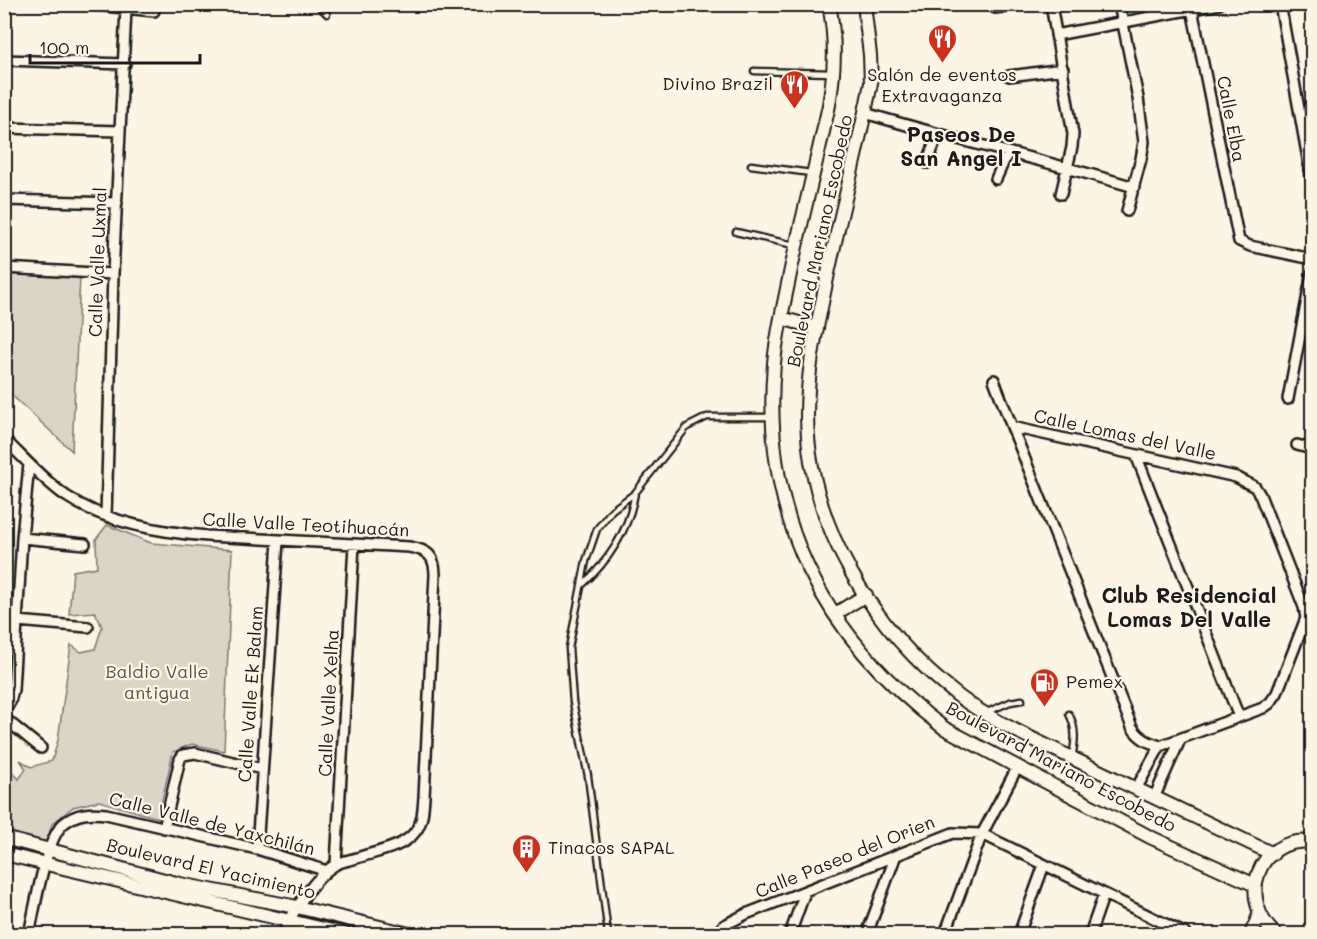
<svg xmlns="http://www.w3.org/2000/svg" width="1317" height="939" viewBox="0 0 1317 939" font-family="Mali,sans-serif">
<style>
.green{fill:#dbd5c8;stroke:#7c7872;stroke-width:1.5}
.lines{fill:none;stroke-linecap:round;stroke-linejoin:round}
.lane-casing{stroke:#1c1c1c;stroke-width:9}
.street-casing{stroke:#1c1c1c;stroke-width:14}
.secondary-casing{stroke:#1c1c1c;stroke-width:16}
.lane{stroke:#fcf5e5;stroke-width:4.5}
.street{stroke:#fcf5e5;stroke-width:9}
.secondary{stroke:#fcf5e5;stroke-width:12}
.labels{text-anchor:middle;stroke-width:4.5;stroke-linejoin:round;paint-order:stroke}
.poi-label{font-size:18px;fill:#1c1c1c;stroke:#fcf5e5;text-anchor:start}
.street-label{font-size:18px;fill:#1c1c1c;stroke:#fcf5e5}
.park-label{font-size:18px;fill:#555450;stroke:#fcf5e5}
.quarter-label{font-size:21px;font-weight:bold;fill:#1c1c1c;stroke:#fcf5e5}
</style>
<rect width="100%" height="100%" fill="#fcf5e5"/>
<filter id="ink" filterUnits="userSpaceOnUse"><feTurbulence type="fractalNoise" baseFrequency=".0167" numOctaves="2"/><feDisplacementMap in="SourceGraphic" scale="12" xChannelSelector="R" yChannelSelector="G"/><feConvolveMatrix kernelMatrix="1 2 1 2 8 2 1 2 1" color-interpolation-filters="sRGB"/></filter>
<g filter="url(#ink)">
<!-- green -->
<path class="green" d="M4,272l76,4 -8,175 -67,-62z
M107,525l44,18 81,7 -8,201 -32,-7 -19,8 -15,66 -59,-17 -26,6 -21,17 -5,18 -42,-11v-67l14,15 7,-10 -6,-9 11,7 21,-6 6,-21 13,-95 10,7 14,-3 7,-22 -7,-15 -26,2 4,-43 24,-4 -1,-28z"/>
<g class="lines">
<defs>
<path id="lane" d="M317,4l10,10
M754,71l78,2
M751,165l60,8
M736,232l58,13
M581,586c27,-24 48,-56 54,-93
M985,713l25,-11 12,-2
M1069,714c8,15 6,28 3,44
M608,934l-20,-158 -15,-74 -4,-54 17,-87 11,-32 15,-19 23,-17 52,-66 20,-10h64"/>
<path id="street" d="M85,4l69,7
M1051,4l22,130 -1,13 -11,47
M1119,4l19,94 6,44 -3,17 -14,52
M1191,4l48,237 11,5 62,13
M1280,4l32,177
M995,8l30,-4
M1056,35l163,-31
M4,60l121,4
M1009,76l54,-7
M865,113c89,27 180,47 269,74
M4,128l116,3
M927,163l11,-28
M996,179l12,-27
M4,200l113,3
M4,268l109,6
M994,380l18,47 120,300c7,11 15,15 28,19l103,-38 7,-5 7,-10 29,-75 -2,-11 -44,-112 -5,-8 -19,-10 -224,-50
M1288,399l24,-126
M4,439c20,19 39,41 62,57 41,27 93,36 141,40l202,11c19,3 26,9 26,28l-11,222c-1,12 -1,26 -9,35 -12,16 -41,20 -58,26 -7,2 -16,3 -22,7 -19,11 -45,49 -51,69
M1297,445l15,4
M1136,455l103,262
M106,516l7,-242 13,-265
M22,538l63,6
M17,621l71,6
M4,712l6,-10 3,-12 9,-152 7,-74
M4,718l37,30
M1136,789l24,-43
M1154,798l26,-58
M164,828l16,-69 3,-4 12,-2 67,16
M257,849l21,-308
M336,864l18,-319
M4,932l10,2
M29,934c6,-25 16,-93 34,-110 13,-11 27,-12 43,-10l151,35 70,22
M717,934l6,-8 23,-12 207,-81 29,1 204,100
M790,934l15,-42
M867,934l29,-79
M945,934l37,-100 35,-66
M1019,934l25,-69
M1090,934l14,-40"/>
<path id="secondary" d="M829,4c7,37 6,65 0,101 -12,55 -26,109 -38,164 -6,31 -14,62 -17,94 -13,153 49,274 170,365l206,109 105,48
M864,4l6,51 1,28c-14,72 -34,143 -48,215 -8,38 -16,77 -16,117 1,111 67,217 154,283 34,25 75,42 113,61 66,32 132,63 199,95
M781,318l36,10
M835,614l31,-19
M4,838l176,46 117,23 112,27
M4,854l341,80
M1251,934l8,-19
M1275,934c-38,-35 -18,-98 37,-92"/>
</defs>
<!-- lane casing -->
<use href="#lane" class="lane-casing"/>
<!-- street casing -->
<use href="#street" class="street-casing"/>
<!-- secondary casing -->
<use href="#secondary" class="secondary-casing"/>
<!-- lane -->
<use href="#lane" class="lane"/>
<!-- street -->
<use href="#street" class="street"/>
<!-- secondary -->
<use href="#secondary" class="secondary"/>
</g>
</g>
<!-- icons -->
<defs>
<symbol id="restaurant-pin" viewBox="-11 -11 22 30"><path d="M0 17L-7.5 6A9.5 9.5 0 1 1 7.5 6Z" fill="#c8321e" stroke="#fcf5e5"/><path d="M-5-6h1v4h1v-4h1v4h1v-4h1v5L-1.5 .5V6h-2V.5L-5-1ZM5-6V6H3V1.5H1.5Q1.5-4 5-6Z" fill="#fff"/></symbol>
<symbol id="fuel-pin" viewBox="-11 -11 22 30"><path d="M0 17L-7.5 6A9.5 9.5 0 1 1 7.5 6Z" fill="#c8321e" stroke="#fcf5e5"/><path d="M-5.5-6h7V0h2V4h1.3V-2.5L3-4.5l.8-.8L6-3V5H2.5V1h-1V6h-7ZM-4.2-4.7v3.2H.2V-4.7Z" fill="#fff"/></symbol>
<symbol id="building-pin" viewBox="-11 -11 22 30"><path d="M0 17L-7.5 6A9.5 9.5 0 1 1 7.5 6Z" fill="#c8321e" stroke="#fcf5e5"/><path d="M-4-6H4V6H1V3H-1V6H-4ZM-2.5-4.3h1.7v1.8h-1.7ZM.8-4.3h1.7v1.8H.8ZM-2.5-1h1.7V.8h-1.7ZM.8-1h1.7V.8H.8Z" fill="#fff"/></symbol>
</defs>
<g fill-rule="evenodd">
<use href="#restaurant-pin" x="926" y="22" width="33" height="45"/>
<use href="#restaurant-pin" x="778" y="68" width="33" height="45"/>
<use href="#fuel-pin" x="1028" y="666" width="33" height="45"/>
<use href="#building-pin" x="510" y="832" width="33" height="45"/>
</g>
<g class="labels">
<!-- poi labels -->
<g class="poi-label">
<text x="942" y="81" text-anchor="middle">Salón de eventos<tspan x="942" dy="21">Extravaganza</tspan></text>
<text x="773" y="90" text-anchor="end">Divino Brazil</text>
<text x="1066" y="688">Pemex</text>
<text x="548" y="854">Tinacos SAPAL</text>
</g>
<!-- street labels -->
<g class="street-label">
<text transform="translate(1231 119) rotate(79)" y="6">Calle Elba</text>
<text transform="translate(820 241) rotate(-78)" y="6">Boulevard Mariano Escobedo</text>
<text transform="translate(98 262) rotate(-88)" y="6">Calle Valle Uxmal</text>
<text transform="translate(1125 435) rotate(12)" y="6">Calle Lomas del Valle</text>
<text transform="translate(306 525) rotate(3)" y="6">Calle Valle Teotihuacán</text>
<text transform="translate(251 694) rotate(-86)" y="6">Calle Valle Ek Balam</text>
<text transform="translate(329 703) rotate(-87)" y="6">Calle Valle Xelha</text>
<text transform="translate(1061 767) rotate(28)" y="6">Boulevard Mariano Escobedo</text>
<text transform="translate(212 824) rotate(14)" y="6">Calle Valle de Yaxchilán</text>
<text transform="translate(845 857) rotate(-22)" y="6">Calle Paseo del Orien</text>
<text transform="translate(211 869) rotate(13)" y="6">Boulevard El Yacimiento</text>
</g>
<!-- park labels -->
<g class="park-label">
<text x="157" y="678">Baldio Valle<tspan x="157" dy="21">antigua</tspan></text>
</g>
<!-- quarter labels -->
<g class="quarter-label">
<text x="961" y="142">Paseos De<tspan x="961" dy="24">San Angel I</tspan></text>
<text x="1189" y="603">Club Residencial<tspan x="1189" dy="24">Lomas Del Valle</tspan></text>
</g>
</g>
<!-- margin -->
<rect width="1317" height="939" fill="none" stroke="#fcf5e5" stroke-width="24"/>
<rect x="12" y="12" width="1293" height="915" fill="none" stroke="#1c1c1c" stroke-width="2" filter="url(#ink)"/>
<!-- scale -->
<path d="M30 54v9h170v-9" fill="none" stroke="#1c1c1c" stroke-width="3"/>
<text x="39" y="54" font-size="18" fill="#1c1c1c" stroke="#fcf5e5" stroke-width="4.5" paint-order="stroke">100 m</text>
</svg>
